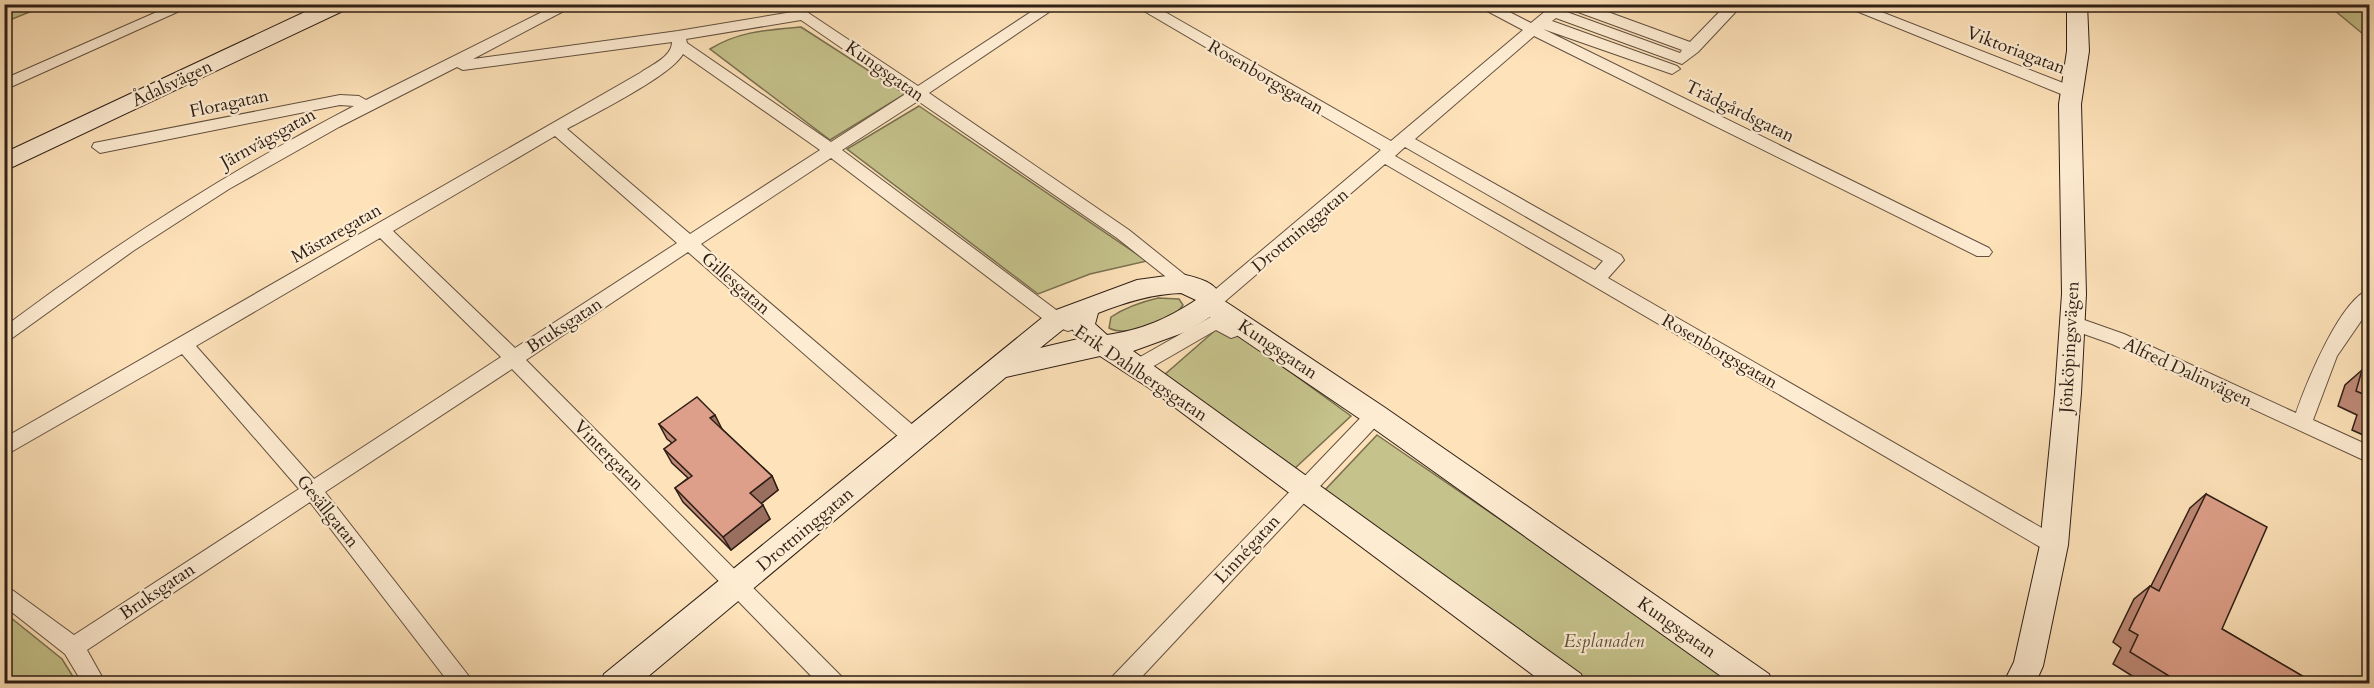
<svg xmlns="http://www.w3.org/2000/svg" width="2374" height="688" viewBox="0 0 2374 688" font-family="Cardo,serif">
<style>
.green{fill:#c5c28b;stroke:#7a7050;stroke-width:1.5}
.lines{fill:none;stroke-linecap:round;stroke-linejoin:round}
.street-casing{stroke:#62503f;stroke-width:2}
.secondary-casing{stroke:#2e1f16;stroke-width:2}
.street{fill:#feecd2;fill-rule:evenodd}
.secondary{fill:#feecd2;fill-rule:evenodd}
.wall{fill:#be8976;stroke:#2e1f16;stroke-width:1.5}
.shaded-wall{fill:#9b6f60;stroke:#2e1f16;stroke-width:1.5}
.building{fill:#dd9f89;stroke:#2e1f16;stroke-width:1.5}
.labels{text-anchor:middle;stroke-width:4.5;stroke-linejoin:round;paint-order:stroke}
.street-label{font-size:18px;fill:#2e1f16;stroke:#feecd2}
.park-label{font-size:18px;font-style:italic;fill:#5b5039;stroke:#feecd2}
</style>
<rect width="100%" height="100%" fill="#fee2b9"/>
<filter id="stains"><feTurbulence type="fractalNoise" baseFrequency=".00333" numOctaves="4"/><feColorMatrix values="0 0 0 0 .2 0 0 0 0 .09 0 0 0 0 .02 0 0 0 .5 -.17"/></filter>
<radialGradient id="worn" r=".72"><stop offset=".6" stop-color="#630" stop-opacity="0"/><stop offset="1" stop-color="#630" stop-opacity=".3"/></radialGradient>
<!-- green -->
<path class="green" d="M5,4h42v1l-42,17z
M2328,5h41v34z
M801,27l104,67 -75,46 -120,-91c29,-18 57,-19 91,-22z
M919,106l228,155 -57,13 -52,20 -191,-145z
M1158,298l21,1 4,6c-10,17 -56,33 -74,23l2,-11c15,-10 30,-15 47,-19z
M1219,327l18,6 114,83 -58,54 -130,-94z
M1377,435l362,248h-148l-267,-192z
M5,613l57,46 15,24h-72z"/>
<g class="lines">
<defs>
<path id="street" d="M175,4h20l-191,86v-11z
M558,4h19l-104,55 205,-28 126,-21 114,76 125,-82h18l-132,89 200,137 66,53 -3,5h-12l-63,-50 -199,-137 -76,49 221,165 11,4 3,5 -3,5 -6,2 -17,-6 -220,-167 -130,86 220,188 3,6 -3,6 -7,2 -7,-2 -219,-192 -162,108 316,317 3,7h-26l-307,-315 -187,123 150,192h-25l-140,-182 -223,148 19,34h-23l-18,-30 -61,-48v-22l70,51 225,-146 -117,-135 -178,102v-18l636,-365c11,-8 32,-16 32,-31l-209,28 -6,-3 -118,60 -110,62 -96,62 -129,93v-17c112,-84 227,-157 350,-221l-14,-1 -240,48 -8,-6 2,-4 246,-48 19,1 7,4zM801,20l106,73 -76,49 -144,-99 -1,-4zM683,54l137,96 -130,84 -123,-105c25,-14 104,-53 116,-75zM555,136l122,107 -162,105 -122,-117zM380,238l121,119 -187,122 -118,-133z
M1132,4h19l240,137 132,-111 -49,-26h20l37,19 23,-19h32l104,38 37,-38h16l-45,48 -16,12 -126,-46 -4,3 125,45 3,3 -8,5 -129,-45 446,219 3,4 -3,4h-12l-443,-220 -119,103 206,116 3,5 -16,18 453,261 3,6 -3,6 -7,3 -7,-3 -662,-387 -169,145h-12l-3,-5 3,-5 177,-149zM1567,8l115,42 -2,3 -116,-42zM1405,147l198,114 -8,9 -200,-114z
M1839,4h22l215,84 3,4 -3,4h-10z
M2370,289v19l-33,48 -24,64 57,26v17l-258,-119 -45,-16 -3,-5 3,-5 6,-2 51,18 172,79c10,-29 44,-114 74,-124z
M1216,314l21,12 3,5 -3,5 -6,2 -15,-8 -64,37 -6,2 -6,-2 -3,-5 3,-5z
M1375,407l7,3 2,5 -2,5 -247,264h-26l3,-7 256,-267z"/>
<path id="secondary" d="M322,4h28l-3,5 -343,162v-18z
M2067,4h20l2,47 -8,53 5,190 -5,99 -13,152 -25,121 -8,18h-32l11,-22 26,-117 15,-152 7,-99 -3,-190 8,-53z
M1181,274c18,4 36,8 42,26l161,107 385,267 4,10h-41l-366,-261 -156,-106 -22,14 -55,20 448,323 4,10h-40l-396,-296 -49,-32 -94,21 -367,307h-39l4,-10 444,-361 89,-33zM1181,293l15,7c-29,19 -54,30 -89,35l-12,-11 3,-11c28,-11 54,-19 83,-20zM1070,325l8,14 -38,9 26,-21z"/>
</defs>
<!-- street casing -->
<use href="#street" class="street-casing"/>
<!-- secondary casing -->
<use href="#secondary" class="secondary-casing"/>
<!-- street -->
<use href="#street" class="street"/>
<!-- secondary -->
<use href="#secondary" class="secondary"/>
</g>
<!-- wall -->
<path class="wall" d="M2362,370l8,3v65l-18,-8 5,-15 -19,-9 7,-21z
M659,424l63,5 50,47 6,14 -17,13 9,16 -39,31 -48,-48 -8,-14 13,-10 -16,-15 -8,-14 8,-6 -5,-4z
M2206,494l16,135 94,55h-171l-32,-20 8,-16 -8,-6 21,-43 16,-13h1l39,-78z"/>
<!-- shaded-wall -->
<path class="shaded-wall" d="M715,415l7,14 -5,4 -7,-15z
M772,476l6,14 -21,17 -7,-14z
M763,505l7,14 -39,31 -8,-13z"/>
<!-- building -->
<path class="building" d="M2362,370l8,3v24l-14,-6z
M697,397l18,18 -5,3 62,58 -22,17 13,12 -40,32 -48,-49 17,-12 -28,-27 12,-9 -17,-16z
M2206,494l61,33 -45,102 94,55h-134l-52,-32 8,-17 -9,-5 21,-44 9,5z"/>
<g class="labels">
<!-- street labels -->
<g class="street-label">
<text transform="translate(2016 50) rotate(21)" y="6">Viktoriagatan</text>
<text transform="translate(885 71) rotate(35)" y="6">Kungsgatan</text>
<text transform="translate(1266 77) rotate(30)" y="6">Rosenborgsgatan</text>
<text transform="translate(172 83) rotate(-25)" y="6">Ådalsvägen</text>
<text transform="translate(229 103) rotate(-12)" y="6">Floragatan</text>
<text transform="translate(1740 111) rotate(26)" y="6">Trädgårdsgatan</text>
<text transform="translate(268 138) rotate(-29)" y="6">Järnvägsgatan</text>
<text transform="translate(1300 230) rotate(-40)" y="6">Drottninggatan</text>
<text transform="translate(336 233) rotate(-30)" y="6">Mästaregatan</text>
<text transform="translate(736 283) rotate(41)" y="6">Gillesgatan</text>
<text transform="translate(564 325) rotate(-33)" y="6">Bruksgatan</text>
<text transform="translate(2069 347) rotate(-87)" y="6">Jönköpingsvägen</text>
<text transform="translate(1278 349) rotate(34)" y="6">Kungsgatan</text>
<text transform="translate(1720 351) rotate(30)" y="6">Rosenborgsgatan</text>
<text transform="translate(2188 372) rotate(25)" y="6">Alfred Dalinvägen</text>
<text transform="translate(1141 373) rotate(34)" y="6">Erik Dahlbergsgatan</text>
<text transform="translate(609 455) rotate(45)" y="6">Vintergatan</text>
<text transform="translate(328 511) rotate(51)" y="6">Gesällgatan</text>
<text transform="translate(805 529) rotate(-40)" y="6">Drottninggatan</text>
<text transform="translate(1247 549) rotate(-47)" y="6">Linnégatan</text>
<text transform="translate(157 591) rotate(-34)" y="6">Bruksgatan</text>
<text transform="translate(1677 627) rotate(35)" y="6">Kungsgatan</text>
</g>
<!-- park labels -->
<g class="park-label">
<text x="1604" y="647">Esplanaden</text>
</g>
</g>
<!-- margin -->
<rect width="2374" height="688" fill="none" stroke="#fee2b9" stroke-width="24"/>
<rect x="6" y="6" width="2362" height="676" fill="none" stroke="#2e1f16" stroke-width="3"/>
<rect x="12" y="12" width="2350" height="664" fill="none" stroke="#2e1f16" stroke-width="1.5"/>
<rect width="100%" height="100%" filter="url(#stains)"/>
<rect width="100%" height="100%" fill="url(#worn)"/>
</svg>
